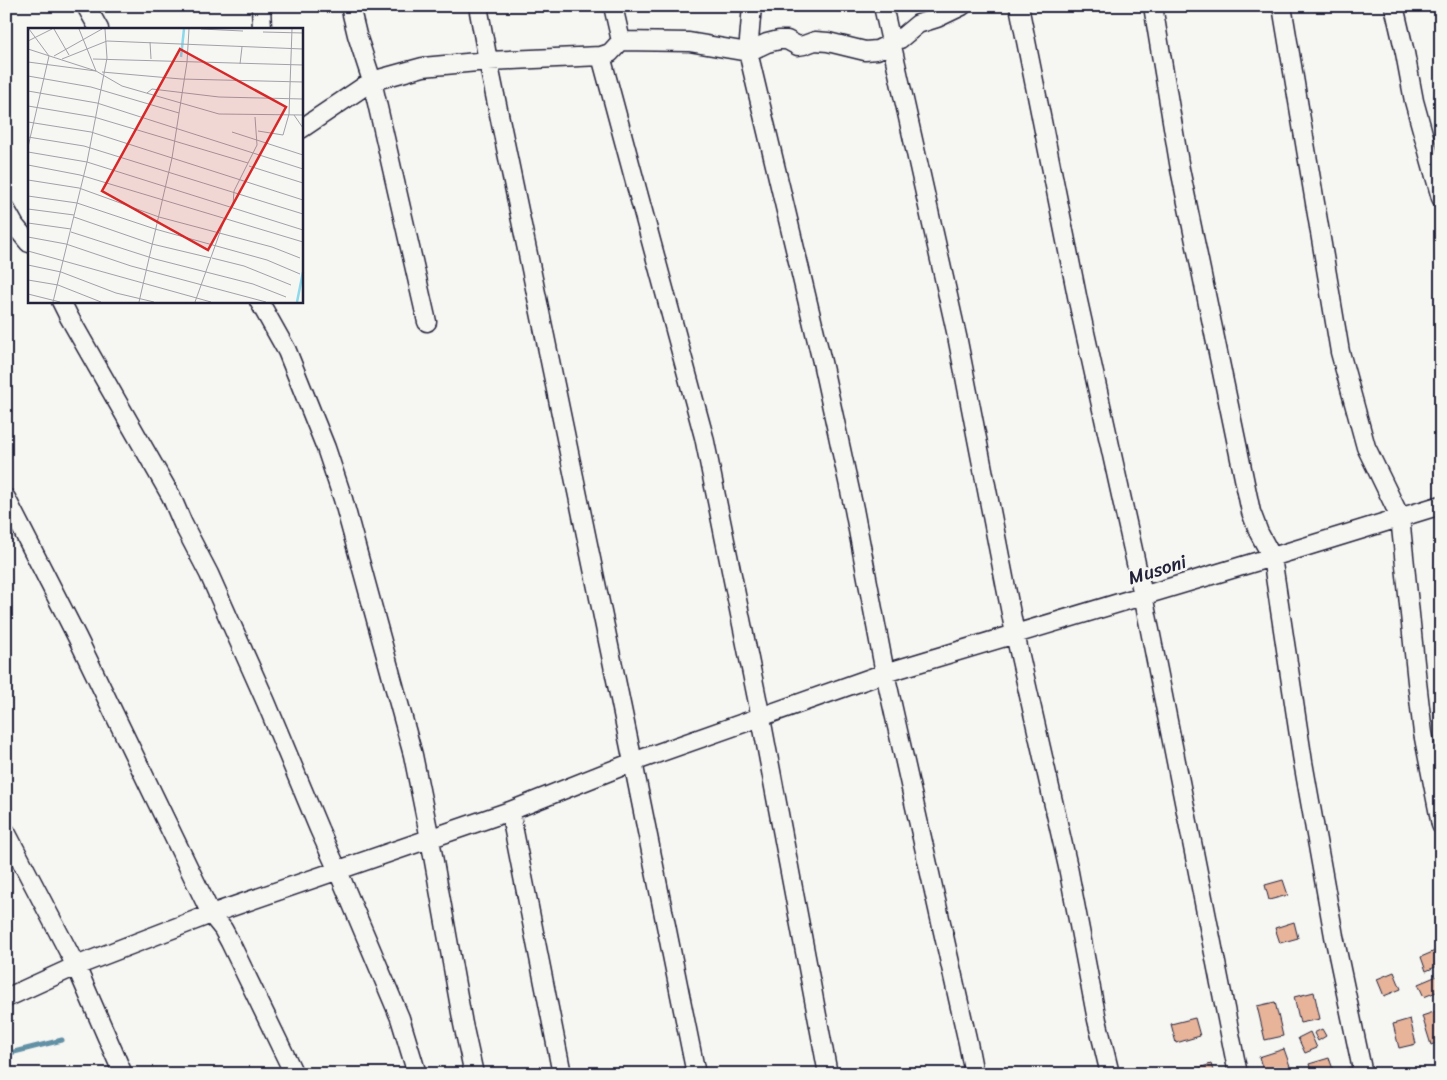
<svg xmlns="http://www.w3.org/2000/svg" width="1447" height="1080" viewBox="0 0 1447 1080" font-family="Sriracha,sans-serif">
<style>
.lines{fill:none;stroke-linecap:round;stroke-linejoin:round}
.stream{stroke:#6290a5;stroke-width:5}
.building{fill:#e7b399;stroke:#22223b}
.street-casing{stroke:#22223b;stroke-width:21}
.street{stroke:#f6f6f2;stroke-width:18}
.labels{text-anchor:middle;stroke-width:5;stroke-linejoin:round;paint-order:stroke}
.street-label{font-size:19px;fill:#22223b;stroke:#f6f6f2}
.inset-river{fill:none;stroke:#8dd9ec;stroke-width:2.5}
.inset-road{fill:none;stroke:#a1a1a9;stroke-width:1}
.view{fill:#d62828;fill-opacity:0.15;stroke:#d62828;stroke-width:2.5}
.inset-edge{fill:none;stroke:#22223b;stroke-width:2.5}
</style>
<rect width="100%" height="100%" fill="#f6f6f2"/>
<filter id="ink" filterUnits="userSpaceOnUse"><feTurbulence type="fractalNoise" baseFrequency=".02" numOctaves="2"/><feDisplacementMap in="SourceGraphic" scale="10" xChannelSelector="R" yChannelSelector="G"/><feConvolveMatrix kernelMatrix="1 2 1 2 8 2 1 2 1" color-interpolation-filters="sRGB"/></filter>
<g filter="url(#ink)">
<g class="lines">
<!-- stream -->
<path class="stream" d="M6,1054l56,-14"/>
</g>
<!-- building -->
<path class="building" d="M1283,880l5,15 -19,5 -4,-15z
M1294,922l4,16 -18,5 -5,-15z
M1435,951l5,14 -14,6 -5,-14z
M1394,972l7,17 -17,7 -7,-17z
M1437,976l4,9v5l-17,7 -6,-13z
M1314,992l6,27 -20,4 -6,-26z
M1275,1002l8,34 -18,4 -8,-34z
M1440,1010l1,31 -10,4 -9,-29z
M1195,1018l5,18 -24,7 -5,-19z
M1410,1019l6,25 -17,4 -6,-24z
M1322,1029l4,7 -8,5 -4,-8z
M1310,1032l7,16 -12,5 -7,-15z
M1284,1049l6,17 -26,8 -5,-17z
M1329,1058l5,14 -5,2h-17l-3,-10z
M1211,1064l3,10h-20l-1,-4z
M1351,1067l2,7h-16l-1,-2z"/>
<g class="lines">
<defs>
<path id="street" d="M86,6l13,23
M261,6l1,23
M350,6l7,29 15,46 55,241
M478,6l10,55 145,701 63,312
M613,6l8,35
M752,6l-4,46 74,310 32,147 31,164 83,370 6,31
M883,6l74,330 58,298 53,233 29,153 13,54
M1019,6l59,295 65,294 95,479
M1153,6l27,163 71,343 8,21 13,24 31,205 31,174 29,138
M1282,6l58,346 26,95 34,70 17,165 6,51 18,92
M1394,6l11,47 9,48 27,97
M601,56l103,381 57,281 67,356
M301,129l71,-48 51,-14 65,-6 113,-5 9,-3 11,-12 68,1 59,10 19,-9 12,-3h8l11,6 6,-1 11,-4 13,1 37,9 12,-1 23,-11 18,-15 19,-6 25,-12
M6,210l9,16 14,17
M61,301l8,16 102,179 12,28 26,50 57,128 53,127 19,42 62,147 17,56
M259,301l28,50 39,97 17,51 70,256 17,84 33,185 11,50
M6,498l71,139 134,277 12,15 7,13 64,132
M510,811l52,263
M6,832l70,134 47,108
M6,998l70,-32 135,-52 299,-103 123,-49 252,-89 387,-116 169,-52"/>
</defs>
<!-- street casing -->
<use href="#street" class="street-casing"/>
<!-- street -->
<use href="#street" class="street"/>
</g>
</g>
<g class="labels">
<!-- street labels -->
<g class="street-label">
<text transform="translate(1157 569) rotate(-17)" y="7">Musoni</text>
</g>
</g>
<!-- overview -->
<g transform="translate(28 28)">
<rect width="275" height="275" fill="#f6f6f2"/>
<path class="inset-river" d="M153,29l3,-28M269,274l6,-30"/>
<path class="inset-road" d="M26,1l15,26M173,1l42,2M235,4l40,1M0,13l24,-12M122,14l1,17M0,21l68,22 26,15 97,28 84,1M26,28l48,-27M34,31l45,-18 196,8M65,31l210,6M0,34l68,9 -17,-42M212,36l2,-17M74,44l79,7 122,3M0,48l63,11 88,26M0,63l69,12 206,66M119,65l5,-4 67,8 84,2M0,78l66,11 154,46M266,87l9,13M0,94l63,10 212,68M230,103l25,4 6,-21 3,-85M204,104l71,23M0,109l56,9 219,68M0,119l21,-91 -20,-27M0,124l59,10 216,68M0,137l52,10 223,67M221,138l54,17M0,152l51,8 80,29 113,30 28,11M0,168l49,7 78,26 112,31 33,14M0,181l46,6M46,189l78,27 59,14M0,195l43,6M43,204l84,27 98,25 33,13M0,209l38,7 65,22 135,36M0,223l183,51M184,230l32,8 47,19M0,237l33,7 55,21 38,9M0,252l30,5 43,17M0,266l32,8M25,274l34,-140 20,-104 -2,-29M111,274l33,-144 15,-96 2,-33M167,274l29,-81 9,-16 1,-14 23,-46 -2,-28"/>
<path class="view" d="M152,21l106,58 -78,143 -106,-59z"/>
<rect width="275" height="275" class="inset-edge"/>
</g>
<!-- margin -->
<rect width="1447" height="1080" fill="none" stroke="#f6f6f2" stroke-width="25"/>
<rect x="12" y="12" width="1422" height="1055" fill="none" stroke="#22223b" stroke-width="2" filter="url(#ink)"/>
</svg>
